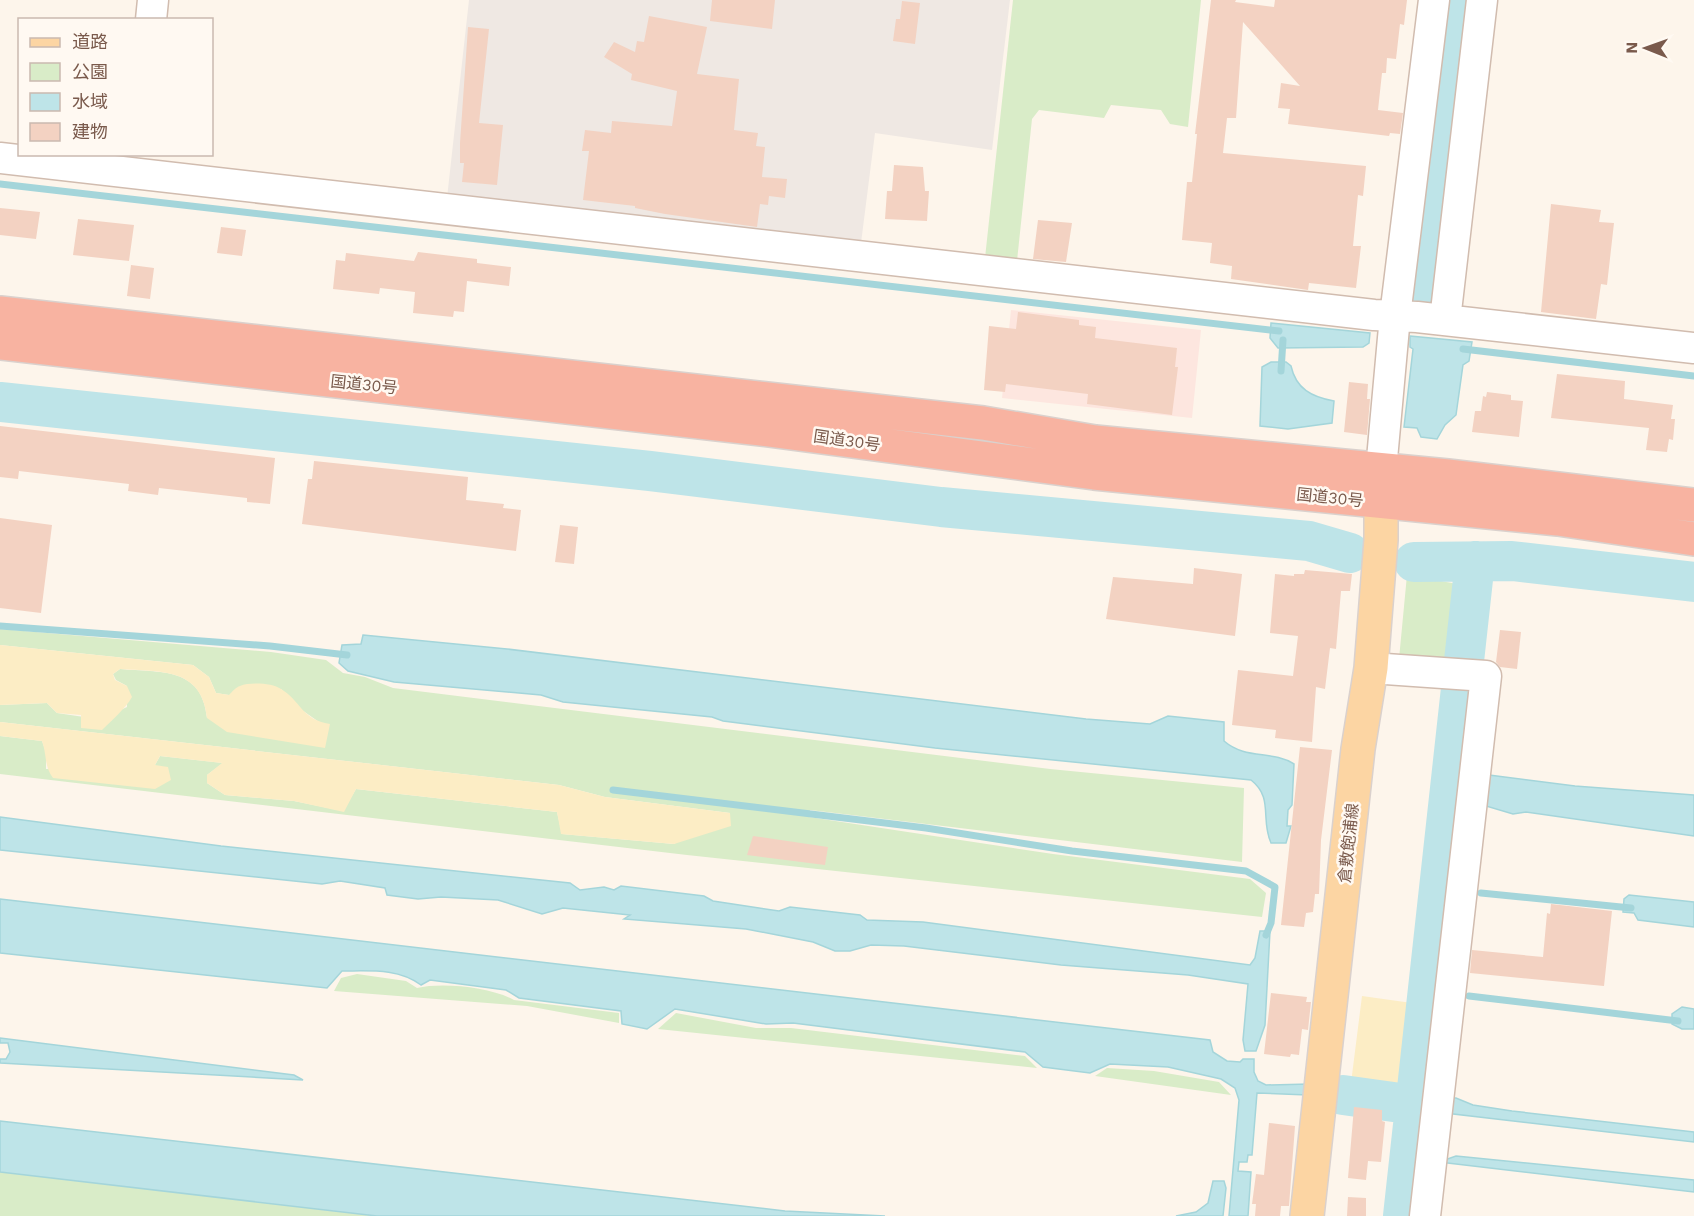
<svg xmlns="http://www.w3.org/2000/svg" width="1694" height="1216" viewBox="0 0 1694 1216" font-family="'Work Sans','Noto Sans JP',sans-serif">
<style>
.commercial{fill:#fde6df}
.industrial{fill:#efe8e3}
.green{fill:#d9ecc8}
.sand{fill:#fcedc5}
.water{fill:#bee4e8;stroke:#a4d5da;stroke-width:1.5}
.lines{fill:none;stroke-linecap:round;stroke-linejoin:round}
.stream{stroke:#a4d5da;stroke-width:7}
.river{stroke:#bee4e8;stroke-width:40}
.building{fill:#f3d2c2}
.minor-casing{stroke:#d1bcaf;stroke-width:33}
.major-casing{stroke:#dad1cd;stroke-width:36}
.highway-casing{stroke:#dad1cd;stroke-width:36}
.minor{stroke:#fff;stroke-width:30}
.major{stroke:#fcd5a3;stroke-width:33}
.highway{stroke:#f8b3a1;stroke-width:33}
.labels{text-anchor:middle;stroke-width:5;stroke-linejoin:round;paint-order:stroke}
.street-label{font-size:16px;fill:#7a5a4c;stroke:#fff9f2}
</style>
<rect width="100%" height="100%" fill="#fdf5eb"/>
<!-- commercial -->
<path class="commercial" d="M1011,310l190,20 -9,88 -190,-20z"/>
<!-- industrial -->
<path class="industrial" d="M469,0h541l-18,150 -117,-17 -14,110 -414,-45z"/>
<!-- green -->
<path class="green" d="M1013,0h188l-13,127 -18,-3 -9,-14 -50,-5 -7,13 -65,-8 -7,9 -15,142 -32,-3z
M1407,575l56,10 -9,80 -55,-6z
M0,629l271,23 55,8 17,13 22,4 28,11 657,81 194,19 -2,74 -432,-52 -1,7 244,37 197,25 16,14 -4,24 -575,-62 -687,-81v-38l42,5 4,11v17l109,-4 5,-9 63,7 -16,12v8l18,12 69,6 49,10 13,-22 201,23 5,22 112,10 56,-31 -125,-16 -46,-12 -559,-63v-17l47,-2 10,10 54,8 5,-9 11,-5v-21l-11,-6 -3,-6 7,-5c40,4 82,-3 87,49l112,4 -20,-14 -18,-19 -52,6 -13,-2 -7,-16 -16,-12 -193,-20z
M357,974l49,7 11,7c25,-6 74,-1 97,12l105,13v10l-92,-17 -193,-15 7,-13z
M676,1013l80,15h35l234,28 12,12 -379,-39z
M1107,1068l47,3 65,11 12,13 -136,-19z
M0,1172l377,44h-377z"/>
<!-- sand -->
<path class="sand" d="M0,645l193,20 16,12 7,16 13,2c3,-3 7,-8 11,-9 10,-4 32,-3 41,3 19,11 21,31 49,35l-5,24 -98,-16 -20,-14c-5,-51 -47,-46 -87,-49l-7,5 2,6 12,6 5,11c-7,12 -19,22 -30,33l-21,-2v-13l-24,-2 -10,-10 -47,2z
M0,722l559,63 46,12 125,16 1,13 -57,18 -113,-10 -4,-22 -201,-23 -12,23 -50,-11 -69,-6 -18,-12v-8l15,-12 -62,-7 -5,9 13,2 3,13 -16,9 -102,-11c-9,-12 -6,-23 -11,-37l-42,-5z
M1362,996l57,8 -12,94 -57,-7z"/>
<!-- water -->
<path class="water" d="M1271,323l99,10 -1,10 -6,4 -85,1 -8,-10z
M1410,336l62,6 -3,19 -6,4 -7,50 -11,10 -8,14 -16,-2 -4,-9 -13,-1 9,-78 -3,-2z
M1271,362h15l5,4c5,23 21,31 43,35l-2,22 -44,6 -28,-3 2,-59z
M363,635l144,14 579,70 64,5 18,-8 56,6v19c22,19 48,9 70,23l-2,41 -4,5 -1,16h4l-5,17h-15c-11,-24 3,-45 -20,-63l-316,-32 -212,-27 -11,-4 -149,-15 -22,-7 -147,-13 -46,-11 -9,-8 3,-18 19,-1z
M1489,775l86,11 119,9v41l-168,-24 -13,2 -27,-8z
M0,817l221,29 349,37 10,7 24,-3 10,3 7,-4 83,10 9,5 66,10 11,-4 70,8 7,5 56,2 327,43 5,-7 5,-27h10l-5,94 -9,26h-11l-2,-11 5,-56 -60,-9 -127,-10 -157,-19 -33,-1 -21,6h-15l-22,-9 -67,-13 -122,-10 6,-4 -67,-7 -21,6 -44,-14 -57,-3 -23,2 -31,-4 -2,-7 -45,-7 -18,3 -322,-34z
M1629,895l65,7v25l-56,-7 -4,-7 -11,-1 1,-13z
M0,899l1210,141 3,12 14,9 13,1 3,-3h11v13l4,9 8,4 43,-1 -2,11 -50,-2 -5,62h-4l-1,7h-8l-1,9 13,1 -3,44h-19l10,-116 -4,-12 -14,-9 -53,-12 -58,-3 -20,9 -47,-6 -18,-15 -232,-29 -27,1 -91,-15 -28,20 -25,-5 -1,-13 -102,-13 -13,-8 -76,-10 -9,5c-23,-17 -51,-14 -79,-14l-15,17 -327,-35z
M1682,1007l12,2v20h-12l-10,-5v-10z
M0,1038l294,37 9,5 -303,-17v-4h6l4,-7 -2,-9h-8z
M1447,1098h9l17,7 39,6 182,21v10l-249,-29z
M0,1121l785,90 100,5h-508l-377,-44z
M1456,1156l238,24v12l-255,-30z
M1213,1181h11l2,7 -3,28h-47l20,-4 12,-9z"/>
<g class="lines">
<!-- stream -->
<path class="stream" d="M0,184l1279,147
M1463,349l231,27
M1281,371l2,-31
M1257,535l2,-13
M0,626l270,20 77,9
M1451,786l8,1
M613,790l313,38 146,23 174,20 29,16 -4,36 -5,12
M1440,888l8,1
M1481,893l150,15
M1428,990l7,1
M1469,996l209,25
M1415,1102h7
M1409,1156l7,1"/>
<!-- river -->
<path class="river" d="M1429,294l35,-294
M0,402l650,69 291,36 368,34 41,12
M1414,562l98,-1 182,21
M1343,1095l72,10
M1403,1216l72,-655"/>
</g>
<!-- building -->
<path class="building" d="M712,0h63l-3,29 -62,-8z
M1211,0h25l-1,2 39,5 1,-7h132l-3,25 -4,-1 -4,35 -9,-1 -1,15h-4l-4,37 25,3 -3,21 -10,-1 -1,3 -101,-12 2,-15 -12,-1 3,-25 19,3 -57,-64 -7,96h-9l-4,35 143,13 -3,30 -5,-1 -5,51h8l-5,42 -47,-5 -1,7 -77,-11 1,-13 -22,-3 2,-20 -30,-3 5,-58h5l5,-48h-2z
M902,1l18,2 -5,41 -22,-3 3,-22h4z
M649,16l58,11 -10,47 42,5 -5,51 24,3 -2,13 9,1 -3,30 25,2 -2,19 -16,-2 -1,9 -8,-1 -3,23 -92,-13 -30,-6v-2l-52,-6 6,-49h-7l3,-21 26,3 1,-12 60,5 5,-35 -46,-11 1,-6 -28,-17 10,-15 21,10 2,-11 7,1z
M468,27l21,2 -10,94 24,2 -6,60 -35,-3 2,-19h-4v-20z
M894,165l29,2 2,24h4l-2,30 -42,-2 2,-28h5z
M1551,204l50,6 -2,12 15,1 -7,62 -6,-1 -5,35 -55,-7z
M0,208l40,4 -4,27 -36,-4z
M78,219l56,6 -5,36 -56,-6z
M1038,220l34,3 -6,39 -33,-3z
M221,227l25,3 -4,26 -25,-3z
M418,252l59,7v4l34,4 -2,19 -42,-5 -3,31 -10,-1 -1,6 -40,-4 2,-21 -35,-4 -1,6 -46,-5 3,-29 9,1 1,-8 68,8z
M131,265l23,3 -4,31 -23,-3z
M1018,312l61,8v5l17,2 -1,11 82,10 -2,19h3l-6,48 -85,-11 1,-10 -82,-10 -1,8 -21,-2 5,-64 27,3z
M1557,374l68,7 -1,18 49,6 -2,14h4l-2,21 -4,-1 -2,13 -21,-2 3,-22 -98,-10z
M1349,382l19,2 -1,15h3l-3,36 -23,-3z
M1487,392l24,3v5l12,1 -4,36 -47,-5 3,-21h6l2,-15 3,1z
M0,426l275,32 -5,46 -23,-2v-4l-88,-10 -1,7 -30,-4 1,-7 -110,-13 -1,8 -18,-2z
M314,461l154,16 -2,23 38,4 -1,4 18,2 -5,41 -214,-27 6,-45h4z
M0,518l52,7 -11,88 -41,-5z
M560,525l18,2 -4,37 -19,-2z
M1194,568l48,6 -7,62 -129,-17 7,-42 80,7z
M1305,570l47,4 -2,17h-9l-5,58 -6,-1 -5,41 -9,-2 -4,55 -37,-4 1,-8 -44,-5 6,-55 55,6 5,-40 -28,-3 5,-59 19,2v-2h10z
M1500,630l21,2 -4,37 -17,-2 -4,-5z
M1300,747l32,3 -11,90 -2,54h-4l-2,18 -7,1 -2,14 -23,-2z
M753,836l75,11 -3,18 -78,-10z
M1551,904l61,7 -8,75 -134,-13 2,-23 71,7 4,-44 3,1z
M1271,993l36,4 -1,5h5l-3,28 -6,-1 -3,26 -8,-1 -1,3 -26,-3z
M1354,1107l28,3v11l3,1 -4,40 -13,-1 -2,19 -18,-2z
M1269,1123l26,3 -6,80h-8l-1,10h-25l1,-12h-4l4,-30 8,1z
M1348,1197l18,1v18h-19z"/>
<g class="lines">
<defs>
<path id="minor" d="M151,20l2,-20
M0,158l1374,157 43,2 277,31
M1445,320l37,-320
M1381,470l14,-154 39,-316
M1371,668l115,8 -61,540"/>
<path id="major" d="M1307,1216l51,-467 13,-81 10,-128v-68"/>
<path id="highway" d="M0,313l983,110 112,19 353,34 246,29
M0,343l770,87 324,43 464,46 136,20"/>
</defs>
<!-- minor casing -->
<use href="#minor" class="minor-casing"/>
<!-- major casing -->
<use href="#major" class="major-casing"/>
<!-- highway casing -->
<use href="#highway" class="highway-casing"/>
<!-- minor -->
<use href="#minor" class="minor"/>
<!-- major -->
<use href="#major" class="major"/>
<!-- highway -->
<use href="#highway" class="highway"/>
</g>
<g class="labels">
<!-- street labels -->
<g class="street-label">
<text transform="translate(364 384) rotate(6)" y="6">国道30号</text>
<text transform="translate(847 440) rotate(8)" y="6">国道30号</text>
<text transform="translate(1330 497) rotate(6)" y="6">国道30号</text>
<text transform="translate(1348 843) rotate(-84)" y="6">倉敷飽浦線</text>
</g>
</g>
<!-- legend -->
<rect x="18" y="18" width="195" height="138" fill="#fff9f2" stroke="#cab9b0" stroke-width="1.5"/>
<rect x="30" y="38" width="30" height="9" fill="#fcd5a3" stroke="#cab9b0" stroke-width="1.5"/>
<text x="72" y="48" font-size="18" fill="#7a5a4c">道路</text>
<rect x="30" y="63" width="30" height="18" fill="#d9ecc8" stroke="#cab9b0" stroke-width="1.5"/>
<text x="72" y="78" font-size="18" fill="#7a5a4c">公園</text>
<rect x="30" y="93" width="30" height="18" fill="#bee4e8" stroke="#cab9b0" stroke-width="1.5"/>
<text x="72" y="108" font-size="18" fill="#7a5a4c">水域</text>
<rect x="30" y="123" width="30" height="18" fill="#f3d2c2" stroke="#cab9b0" stroke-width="1.5"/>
<text x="72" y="138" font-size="18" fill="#7a5a4c">建物</text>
<!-- north arrow -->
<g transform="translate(1646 48) rotate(271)" stroke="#fff9f2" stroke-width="4.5" paint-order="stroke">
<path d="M0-4.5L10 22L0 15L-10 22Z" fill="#7a5a4c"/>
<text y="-9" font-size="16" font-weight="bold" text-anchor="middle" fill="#7a5a4c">N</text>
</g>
</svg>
